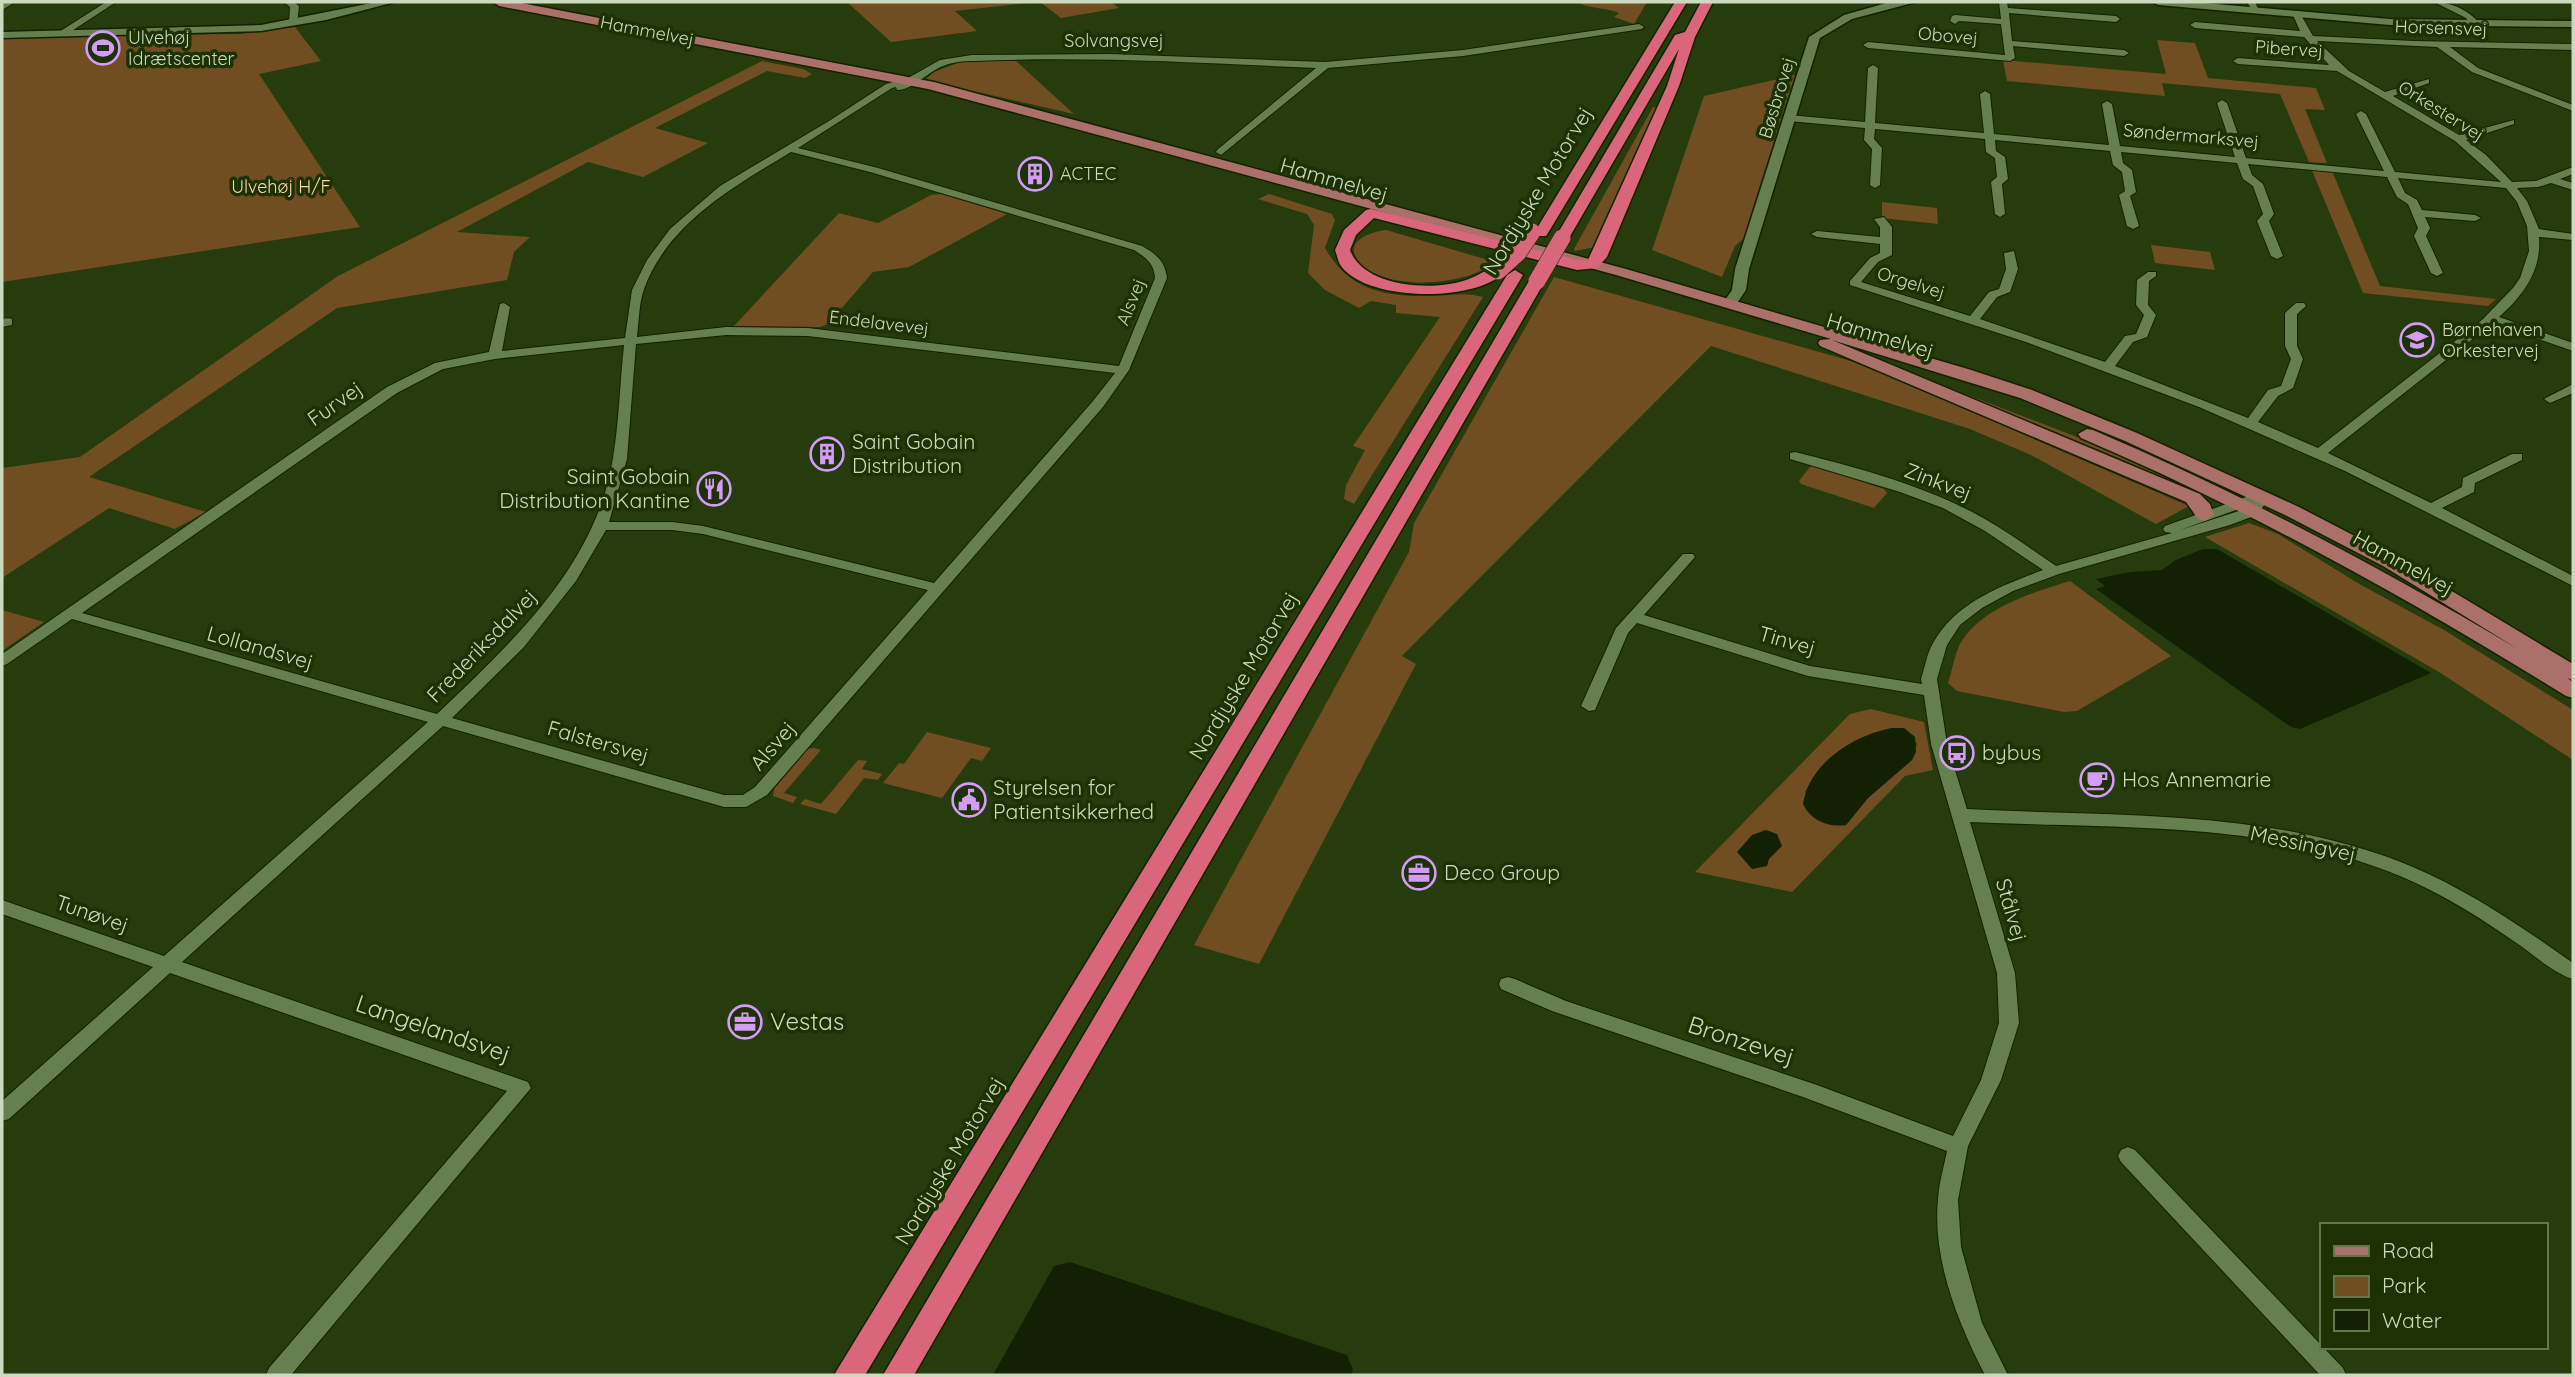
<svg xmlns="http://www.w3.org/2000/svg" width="2575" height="1377" viewBox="0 0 2575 1377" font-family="Quicksand,sans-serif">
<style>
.green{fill:#704e22;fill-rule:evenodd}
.water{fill:#122004}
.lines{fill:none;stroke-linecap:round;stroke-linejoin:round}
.minor-casing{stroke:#122201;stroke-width:2}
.tertiary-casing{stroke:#122201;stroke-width:3}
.primary-casing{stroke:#122201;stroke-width:3}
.motorway-casing{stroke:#122201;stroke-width:3}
.minor{fill:#667f4f;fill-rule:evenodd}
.tertiary{fill:#667f4f;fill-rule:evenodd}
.primary{fill:#ab7069;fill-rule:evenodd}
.motorway{fill:#d9667a;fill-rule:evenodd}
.motorway-bridge-far1-casing{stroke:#122201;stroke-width:15;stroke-linecap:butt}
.motorway-bridge-casing{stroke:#122201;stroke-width:18;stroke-linecap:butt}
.motorway-bridge-far1{stroke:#d9667a;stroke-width:13}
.motorway-bridge{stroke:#d9667a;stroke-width:17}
.labels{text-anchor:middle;stroke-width:7;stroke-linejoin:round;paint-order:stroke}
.far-street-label{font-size:18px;fill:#cbd9bf;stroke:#1d3202}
.far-poi-label{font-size:18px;fill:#cbd9bf;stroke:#1d3202;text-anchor:start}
.far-park-label{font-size:18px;fill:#fcd6aa;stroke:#1d3202}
.street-label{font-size:21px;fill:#cbd9bf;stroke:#1d3202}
.poi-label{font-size:21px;fill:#cbd9bf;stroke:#1d3202;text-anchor:start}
.near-poi-label{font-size:24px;fill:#cbd9bf;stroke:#1d3202;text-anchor:start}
.near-street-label{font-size:24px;fill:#cbd9bf;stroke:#1d3202}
</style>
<rect width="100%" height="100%" fill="#263c0d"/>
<!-- green -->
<path class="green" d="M847,2h188l-80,9 22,20 -86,11z
M1040,2h71l8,6 -58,10z
M1576,2h71l-13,22 -20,-7 5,-4c-15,-6 -29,-4 -43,-11z
M295,27l26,34 -62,13 101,153 -358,55v-246l238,-2z
M2157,40l38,3 13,35 108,10 9,22 -20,-1 22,54 -18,-1 -29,-68 -118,-11 3,13 -158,-15 -4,-21 163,14z
M762,61l41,8 9,5 -7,4 -38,-7 -112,57 53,15 -65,34 -55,-15 -131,70 73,5 -16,15 -7,28 -170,28 -248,169 117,35 -31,17 -66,-21 -107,70v-110l78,-11 258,-181z
M963,61h53l58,53 -149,-34 9,-8z
M1795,75l-52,164 -8,7 -13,31 -70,-27 52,-154z
M1653,107l4,1 -61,139 -21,4 -1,-2z
M2311,168l21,3 48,115 116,13 -8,7 -125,-13z
M941,194l66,20 -98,53 -36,5 -45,52 -8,3 -86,-1 105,-113 39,10 53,-28z
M1269,194l63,20 3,6 -10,28c25,44 62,49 109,48 17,-1 32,-4 49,1l-129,207 -10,-5 2,-14 19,-35 -12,-4 87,-129 -44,-4v-8l-25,-4 -12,7 -34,-18 -17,-17 6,-48 -7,-11 -49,-15z
M1882,202l55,6 1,16 -56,-6z
M1386,230l109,32c-28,24 -108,30 -135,1 -19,-21 10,-31 26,-33z
M2151,245l59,7 5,18 -60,-7z
M1554,277l304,86 331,143 -33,18 -125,-69 -61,-26 -259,-83 -309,310 14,8 -157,300 -65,-19 215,-393 5,-29z
M1942,385l174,67 95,45h-12l-260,-109z
M1815,466l69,23 3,4 -13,15 -73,-24 -2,-3 11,-14z
M2249,523l29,11 83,51 83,45 129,80v50l-134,-88 -234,-135z
M2070,581l101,75 -94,55 -13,1 -107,-21 -9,-8c4,-12 6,-26 11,-37 20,-38 73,-53 111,-65z
M2,610l42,12 -42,29z
M1871,709l53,13 9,48 -28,6 -113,116 -97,-20 155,-158zM1892,728h12l13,16 -5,16 -44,38 -22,27 -41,-33c17,-35 50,-57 87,-64z
M927,732l64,16 -9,13 -11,-3 -29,40 -59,-15 16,-20 5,1z
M815,748l6,2 -37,43 13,4 -4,6 -20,-7 1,-7 34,-40z
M858,760l9,1 -5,8 20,5 -4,6 -14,-2 -28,36 -36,-10 5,-5 16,5z"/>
<!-- water -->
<path class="water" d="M2203,549h14l214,124 -131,56 -9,-2 -195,-138 9,-3 -9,-7 34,-7 32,-2 14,-10z
M1892,728h12l11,9 1,15 -4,8 -44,38 -22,27c-17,3 -36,-5 -43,-21 7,-42 50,-68 89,-76z
M1766,830l11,4 5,12 -13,13 -2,7 -15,3 -15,-17 15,-17z
M1070,1262l277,93 6,15 -2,5h-358l61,-109z"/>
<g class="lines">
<defs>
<path id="minor" d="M5,2h10l-13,8v-6z
M106,2h10l-52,34 -8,-2z
M284,2h10l5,4 -2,19 -8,-2 1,-16z
M1999,2h8l1,6 108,8 4,3 -4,3 -107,-9 3,28 112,9 5,3 -5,3 -111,-10 2,12 -5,3 -142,-13 -5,-3 5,-3 137,13 -4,-31 -42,-3 -4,3 -5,-3 2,-5 3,-1 46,4z
M2247,2h8l5,11h-6z
M2434,2c17,0 35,8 46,22l-8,2 -6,-8z
M2297,12l4,3 12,21 100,5 160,3v6l-123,-3 28,21 95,37v6l-101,-39 -35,-25 -120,-6 32,30 36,21 44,-13v4l-36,13 66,39 55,-15v4l-48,16 20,15 26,27 24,-1 37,-14v7l-13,5 13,4v7l-22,-7 -13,4 -21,1 10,13 12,28 34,5v6l-34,-3c3,33 -16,59 -40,80l74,26v8l-80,-28 -165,130 103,50 31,-16 1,-9 49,-24h10v6l-47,23 -1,9 -32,16 131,68v10l-228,-115 -146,-64 -173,-65 -176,-57v-4l20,-23 10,-5v-9l-63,-7 -6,-3 6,-3 63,6v-10l-6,-8 10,-2 8,10v28l-14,7 -17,20 109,34 19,-24 10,-3 7,-20 -2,-16 10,-2 4,18 -8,23 -13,5 -17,22 125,43 20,-26 11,-2 8,-19 -8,-10 1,-25 11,-8h8v4l-7,5 -1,24 8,10 -9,22 -14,5 -18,24 133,52 20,-28 13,-4 10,-27 -6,-13v-33l11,-10h8l2,3 -9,8v32l6,13 -10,29 -15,8 -20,26 60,26 164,-128 31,-32 7,-10 9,-27 -2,-25 -10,-24 -11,-14 -108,-10 7,15 12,7 5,10 53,5 6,3 -6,3 -50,-4 5,11 -4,8 17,37 -6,3 -6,-3 -17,-37 4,-8 -10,-24 -11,-7 -10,-20 -139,-13 4,11 11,9 11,30 -5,7 14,35 -6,3 -6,-3 -14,-35 6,-7 -10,-28 -10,-7 -6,-16 -116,-11 2,11 9,7 4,22 -6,4 9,30 -6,3 -6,-3 -8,-31 6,-4 -3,-19 -9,-7 -3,-14 -115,-11 1,11 9,6 3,22 -6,5 3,30 -5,3 -5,-3 -4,-32 6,-5 -2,-19 -9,-6 -1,-13 -110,-10 -1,10 8,9 -2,37 -5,3 -5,-3 2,-36 -8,-9 1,-12 -76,-7 -5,-3 5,-3 76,7 3,-54 5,-3 5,3 -3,55 109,10 -4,-39 5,-3 5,3 4,40 115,11 -7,-41 5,-3 5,3 8,42 115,11 -18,-54 5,-3 5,3 19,55 138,13 -28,-57 5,-3 5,3 29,58 106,10 -46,-41 -118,-70 -99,-7 -5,-3 5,-3 91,7 -25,-28 -109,-9 -5,-3 5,-3 105,9 -7,-16z
M1639,24l5,3 -2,2 -179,27 -135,12 -107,87 -5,-3 1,-2 99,-82c-113,-5 -228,-12 -342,-7 -10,0 -22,1 -31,5 -14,5 -32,25 -46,24l-1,-3 -4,1 -94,60 80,20 264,78c14,8 23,15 25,32l-38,92 -26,37 -336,388 -21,12h-22l-281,-81 -261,236 346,120 3,6 -240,287h-25l3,-7 238,-277 -337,-118 -161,146 -7,2v-20l151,-134 -151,-53v-14l162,56 264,-234 -356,-103 -65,45 -5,2v-12l385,-267 48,-24 54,-11 11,-48 4,-1 6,4 -8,44 123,-13 7,-48 15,-30 23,-31 50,-43 109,-65 57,-37 22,-6 32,-18 32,-5 139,-1 214,8 138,-12zM791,152l79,20 264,78c12,8 20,13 21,28l-36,88 -311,-38 -82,-1 -89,10c2,-16 2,-34 7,-48 24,-66 91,-103 147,-137zM726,335l82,1 307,37 -22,28 -159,182 -231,-57 -31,-4h-63l18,-63 9,-115zM624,345c-4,37 -5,76 -11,113 -17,108 -101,184 -176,256l-355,-101 315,-220 46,-24 52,-10zM606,530h66l31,4 225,56 -173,197 -12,8h-19l-272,-77 72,-71 52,-66z
M8,318l4,1v6l-10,2v-8z
M2573,384v9l-23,10 -6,-4z
M1795,452c60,15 124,32 179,61 29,15 55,35 82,53l116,-33 -7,-1 -2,-3 2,-3 92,-33h10l2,3 -10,18 -29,11 -171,49 -46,17 -31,17 -22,17 -13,20 -10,34 10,65 20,65c148,8 306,-1 446,58 58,25 109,60 160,96v16c-20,-6 -40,-25 -58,-37 -36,-25 -74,-49 -115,-66 -134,-56 -287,-47 -430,-54l45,151 4,50 -18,57 -33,66 -10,54 3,47 21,76 26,52h-23c-27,-52 -53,-116 -47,-176 1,-16 6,-33 9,-48l-144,-54 -251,-86 -51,-22 -2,-5 2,-5 7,-2 7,2 51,22 251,84 136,51 28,-56 18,-57 -2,-50 -66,-229 -7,-49 -116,-19 -171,-53 -9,10 -33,77 -6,1 -8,-5 35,-78 67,-74h10l2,3 -51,58 166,51 112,18 -1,-5c4,-12 6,-26 12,-36 23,-41 68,-57 110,-73l-58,-39 -42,-23 -43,-16 -110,-33v-6zM2250,505l-2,3 -71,23z
M2128,1147l7,3 208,218 3,7h-26l-199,-213 -3,-6 3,-6z"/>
<path id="tertiary" d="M377,2h18l-69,18 -65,11 -259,7v-6l259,-7z
M1890,2h26l-64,17 -32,19 -71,231 -3,21 -11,16h-10l-2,-3 9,-13 3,-21 74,-232 35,-22z
M2153,2h40l197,17 183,2v6l-183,-2 -232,-20z"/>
<path id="primary" d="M493,2h23l418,80 692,187 342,100 64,21 105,43 162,74 98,51 176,106v16l-6,-2 6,4v16l-7,-2c-157,-97 -316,-186 -485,-258l-3,-4 9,-5 6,1c148,63 288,138 425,219l-135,-83 -98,-51 -160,-74 -105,-43 -188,-58 368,154 10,10 4,11 -9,6 -7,-2 -12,-17 -366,-156 -2,-3 2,-3 11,-1 -215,-64 -688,-186 -429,-83z"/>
<path id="motorway" d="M1675,2h12l-139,231 -2,3h-10l-2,-3z
M1701,2h12l-18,35 -16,49 -72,171 -10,11 -20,2 -203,-52 -18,17 -6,15c14,37 80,41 113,31 12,-3 23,-12 35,-15l8,5c-29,32 -139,31 -165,-5 -3,-4 -4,-11 -6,-16l9,-20 22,-20 5,-1 206,51h11l79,-174 12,-37 -110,189 -7,4 -7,-4 120,-203 10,-3z
M1515,270l8,5 -658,1100h-31l673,-1100z
M1537,276l8,5 -631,1094h-31l646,-1094z"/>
</defs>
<!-- minor casing -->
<use href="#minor" class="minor-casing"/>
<!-- tertiary casing -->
<use href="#tertiary" class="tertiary-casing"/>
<!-- primary casing -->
<use href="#primary" class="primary-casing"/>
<!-- motorway casing -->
<use href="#motorway" class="motorway-casing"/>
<!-- minor -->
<use href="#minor" class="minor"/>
<!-- tertiary -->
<use href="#tertiary" class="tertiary"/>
<!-- primary -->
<use href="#primary" class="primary"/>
<!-- motorway -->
<use href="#motorway" class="motorway"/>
<defs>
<path id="motorway-bridge-far1" d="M1531,234l2,-3"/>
<path id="motorway-bridge" d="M1498,271l20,-18 14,-21
M1537,281l25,-43"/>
</defs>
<!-- motorway-bridge-far1 casing -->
<use href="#motorway-bridge-far1" class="motorway-bridge-far1-casing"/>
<!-- motorway-bridge casing -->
<use href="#motorway-bridge" class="motorway-bridge-casing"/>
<!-- motorway-bridge-far1 -->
<use href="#motorway-bridge-far1" class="motorway-bridge-far1"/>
<!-- motorway-bridge -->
<use href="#motorway-bridge" class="motorway-bridge"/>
</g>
<!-- icons -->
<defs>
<symbol id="stadium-ring" viewBox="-11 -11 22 22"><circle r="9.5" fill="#1d3202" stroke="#d59bfb" stroke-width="1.5"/><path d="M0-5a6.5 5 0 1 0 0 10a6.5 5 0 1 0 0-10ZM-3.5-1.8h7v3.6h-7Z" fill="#d59bfb"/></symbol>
<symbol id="building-ring" viewBox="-11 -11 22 22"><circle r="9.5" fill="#1d3202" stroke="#d59bfb" stroke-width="1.5"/><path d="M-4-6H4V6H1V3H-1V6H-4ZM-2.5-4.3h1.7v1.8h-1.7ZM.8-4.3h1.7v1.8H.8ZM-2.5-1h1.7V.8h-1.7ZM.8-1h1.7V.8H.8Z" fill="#d59bfb"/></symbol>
<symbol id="school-ring" viewBox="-11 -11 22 22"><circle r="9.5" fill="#1d3202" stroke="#d59bfb" stroke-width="1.5"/><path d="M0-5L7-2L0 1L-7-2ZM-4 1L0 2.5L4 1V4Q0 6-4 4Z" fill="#d59bfb"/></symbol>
<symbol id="restaurant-ring" viewBox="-11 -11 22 22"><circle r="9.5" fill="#1d3202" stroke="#d59bfb" stroke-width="1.5"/><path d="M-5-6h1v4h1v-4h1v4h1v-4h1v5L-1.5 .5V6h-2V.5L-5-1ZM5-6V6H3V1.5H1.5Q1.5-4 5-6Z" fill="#d59bfb"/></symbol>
<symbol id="bus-ring" viewBox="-11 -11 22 22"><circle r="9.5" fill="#1d3202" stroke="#d59bfb" stroke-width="1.5"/><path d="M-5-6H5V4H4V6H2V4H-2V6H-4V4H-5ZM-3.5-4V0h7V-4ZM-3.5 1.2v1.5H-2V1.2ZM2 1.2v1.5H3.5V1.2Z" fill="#d59bfb"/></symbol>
<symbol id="cafe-ring" viewBox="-11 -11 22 22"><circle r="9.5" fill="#1d3202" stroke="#d59bfb" stroke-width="1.5"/><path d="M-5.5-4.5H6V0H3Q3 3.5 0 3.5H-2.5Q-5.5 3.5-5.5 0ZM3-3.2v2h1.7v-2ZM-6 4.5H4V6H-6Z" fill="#d59bfb"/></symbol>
<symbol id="civic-ring" viewBox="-11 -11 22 22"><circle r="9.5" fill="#1d3202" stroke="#d59bfb" stroke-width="1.5"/><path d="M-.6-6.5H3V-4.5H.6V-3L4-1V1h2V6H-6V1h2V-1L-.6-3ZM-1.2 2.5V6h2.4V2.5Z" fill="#d59bfb"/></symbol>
<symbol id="office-ring" viewBox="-11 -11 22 22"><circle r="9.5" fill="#1d3202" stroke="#d59bfb" stroke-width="1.5"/><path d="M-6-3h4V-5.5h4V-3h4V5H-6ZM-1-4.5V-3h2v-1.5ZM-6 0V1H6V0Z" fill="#d59bfb"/></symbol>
</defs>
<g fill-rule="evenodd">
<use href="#stadium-ring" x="84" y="29" width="38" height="38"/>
<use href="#building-ring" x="1016" y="155" width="38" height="38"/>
<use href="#school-ring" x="2398" y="321" width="38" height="38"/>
<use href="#building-ring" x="808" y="435" width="38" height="38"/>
<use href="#restaurant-ring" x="695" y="470" width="38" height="38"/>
<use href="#bus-ring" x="1938" y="734" width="38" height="38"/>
<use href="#cafe-ring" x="2078" y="761" width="38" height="38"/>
<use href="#civic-ring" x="950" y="781" width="38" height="38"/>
<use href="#office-ring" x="1400" y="854" width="38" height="38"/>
<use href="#office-ring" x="726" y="1003" width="38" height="38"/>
</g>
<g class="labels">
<!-- far-street labels -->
<g class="far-street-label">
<text transform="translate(2441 28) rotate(2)" y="6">Horsensvej</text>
<text transform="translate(647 31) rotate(11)" y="6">Hammelvej</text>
<text transform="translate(1948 36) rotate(5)" y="6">Obovej</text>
<text x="1114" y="47">Solvangsvej</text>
<text transform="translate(2289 49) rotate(4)" y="6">Pibervej</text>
<text transform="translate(1777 98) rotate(-73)" y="6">Bøsbrovej</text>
<text transform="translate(2441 111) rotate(32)" y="6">Orkestervej</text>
<text transform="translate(2191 136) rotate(5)" y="6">Søndermarksvej</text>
<text transform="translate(1911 283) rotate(17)" y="6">Orgelvej</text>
<text transform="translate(1131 302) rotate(-68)" y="6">Alsvej</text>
<text transform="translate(879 323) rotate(7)" y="6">Endelavevej</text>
</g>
<!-- far-poi labels -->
<g class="far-poi-label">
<text x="128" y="44">Ulvehøj<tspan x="128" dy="21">Idrætscenter</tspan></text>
<text x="1060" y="180">ACTEC</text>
<text x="2442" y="336">Børnehaven<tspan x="2442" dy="21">Orkestervej</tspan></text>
</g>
<!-- far-park labels -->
<g class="far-park-label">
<text x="281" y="193">Ulvehøj H/F</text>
</g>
<!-- street labels -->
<g class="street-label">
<text transform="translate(1334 180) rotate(16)" y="7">Hammelvej</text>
<text transform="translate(1538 191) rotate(-59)" y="7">Nordjyske Motorvej</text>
<text transform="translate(1880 336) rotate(17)" y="7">Hammelvej</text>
<text transform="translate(335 404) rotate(-35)" y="7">Furvej</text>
<text transform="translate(1938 482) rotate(21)" y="7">Zinkvej</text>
<text transform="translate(2403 563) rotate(29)" y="7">Hammelvej</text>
<text transform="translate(1787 641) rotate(16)" y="7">Tinvej</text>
<text transform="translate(482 646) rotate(-46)" y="7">Frederiksdalvej</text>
<text transform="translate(260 648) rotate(16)" y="7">Lollandsvej</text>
<text transform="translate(1244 676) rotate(-59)" y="7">Nordjyske Motorvej</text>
<text transform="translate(598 742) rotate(16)" y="7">Falstersvej</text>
<text transform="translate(773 746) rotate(-49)" y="7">Alsvej</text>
<text transform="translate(2303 844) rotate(12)" y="7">Messingvej</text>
<text transform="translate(2011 910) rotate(74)" y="7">Stålvej</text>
<text transform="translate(92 914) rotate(19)" y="7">Tunøvej</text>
<text transform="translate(950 1161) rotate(-59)" y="7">Nordjyske Motorvej</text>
</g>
<!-- poi labels -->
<g class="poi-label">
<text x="852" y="449">Saint Gobain<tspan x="852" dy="24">Distribution</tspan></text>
<text x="690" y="484" text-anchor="end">Saint Gobain<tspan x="690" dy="24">Distribution Kantine</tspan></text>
<text x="1982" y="760">bybus</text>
<text x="2122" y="787">Hos Annemarie</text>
<text x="993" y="795">Styrelsen for<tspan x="993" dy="24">Patientsikkerhed</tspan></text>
<text x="1444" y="880">Deco Group</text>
</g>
<!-- near-poi labels -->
<g class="near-poi-label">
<text x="770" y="1030">Vestas</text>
</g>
<!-- near-street labels -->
<g class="near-street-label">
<text transform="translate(433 1029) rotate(19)" y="8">Langelandsvej</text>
<text transform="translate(1741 1041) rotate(18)" y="8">Bronzevej</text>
</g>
</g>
<!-- border -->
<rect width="2575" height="1377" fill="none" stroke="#cbd9bf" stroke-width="7"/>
<!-- legend -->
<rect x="2320" y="1223" width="228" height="126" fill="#1d3202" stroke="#63754e" stroke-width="2"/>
<rect x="2334" y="1246" width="35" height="10" fill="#ab7069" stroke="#63754e" stroke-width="2"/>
<text x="2382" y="1258" font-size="21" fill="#cbd9bf">Road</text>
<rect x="2334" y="1276" width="35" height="21" fill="#704e22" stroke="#63754e" stroke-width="2"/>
<text x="2382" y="1293" font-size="21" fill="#cbd9bf">Park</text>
<rect x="2334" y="1310" width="35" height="21" fill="#122004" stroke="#63754e" stroke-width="2"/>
<text x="2382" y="1328" font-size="21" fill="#cbd9bf">Water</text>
</svg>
